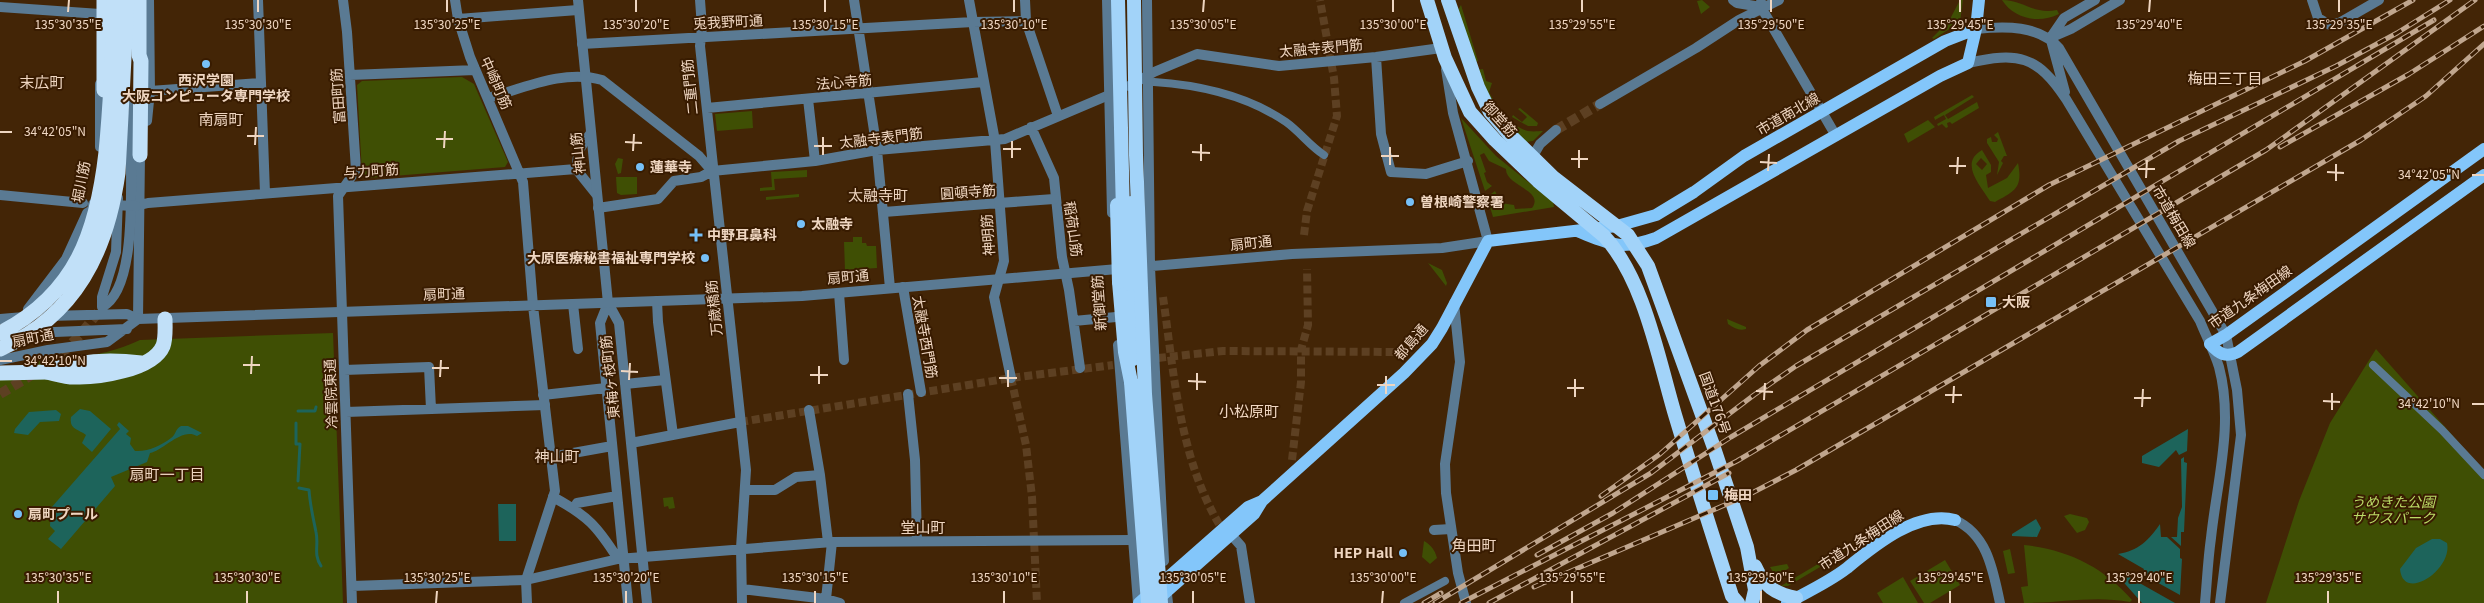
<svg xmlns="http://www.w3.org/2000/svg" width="2484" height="603" viewBox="0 0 2484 603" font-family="Georgia,'Noto Sans JP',serif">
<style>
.green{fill:#3f4f04;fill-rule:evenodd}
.water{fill:#1d645b}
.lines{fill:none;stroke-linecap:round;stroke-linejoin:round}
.stream{stroke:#1d645b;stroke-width:3}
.pedestrian-tunnel{stroke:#5d4022;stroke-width:8;stroke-dasharray:8 4;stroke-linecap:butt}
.minor-tunnel{stroke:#5d4022;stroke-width:10;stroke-dasharray:10 5;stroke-linecap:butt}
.tertiary-tunnel{stroke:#5d4022;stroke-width:10;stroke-dasharray:10 5;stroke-linecap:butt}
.pedestrian{stroke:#5a7a93;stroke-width:8}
.minor{stroke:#5a7a93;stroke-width:10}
.tertiary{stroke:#5a7a93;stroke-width:10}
.primary{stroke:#83c6fa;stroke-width:12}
.trunk{stroke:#a2d3f9;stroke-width:14}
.motorway{stroke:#c1e0f8;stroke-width:15}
.rail-casing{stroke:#c0a68e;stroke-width:5}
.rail{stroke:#381b00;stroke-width:3;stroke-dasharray:9;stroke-linecap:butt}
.minor-bridge{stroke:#5a7a93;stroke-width:10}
.trunk-bridge{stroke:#a2d3f9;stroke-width:14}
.motorway-bridge{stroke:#c1e0f8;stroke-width:15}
.ticks{fill:none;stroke:#efd6c1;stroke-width:2}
.poi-dot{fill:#76c0f7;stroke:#381b00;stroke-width:2}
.labels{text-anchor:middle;stroke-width:4;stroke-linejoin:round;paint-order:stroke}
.street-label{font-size:14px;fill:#efd6c1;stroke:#381b00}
.poi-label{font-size:14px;font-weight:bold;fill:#efd6c1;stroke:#381b00;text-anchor:start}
.park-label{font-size:14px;font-style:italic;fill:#bbdb66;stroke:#381b00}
.neighbourhood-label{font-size:15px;fill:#efd6c1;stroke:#381b00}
.ticks-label{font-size:12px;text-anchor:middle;fill:#efd6c1;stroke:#381b00;stroke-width:4;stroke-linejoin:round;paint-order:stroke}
</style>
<rect width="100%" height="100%" fill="#432506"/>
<!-- green -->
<path class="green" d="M1702,0l8,7 -9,7 -4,-13z
M1960,0h3l-3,22 -26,17 -2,-1 17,-17z
M2002,0c22,0 31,15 55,10l2,4c-20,10 -45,5 -57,-14z
M1461,5l17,56 -3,1 -17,-52z
M1483,69l3,12 6,2 -3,9c8,16 21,34 39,39 6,1 11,0 15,0l-10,10 -7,1c-27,-27 -33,-37 -49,-72z
M462,77l12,7 34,78 -3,5 -137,11 -6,-5 -5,-88 5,-4z
M1972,95l2,2 -29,18 3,4 29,-17 2,6 -27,16 -2,-2 -3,1 1,4 -2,1 -4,-4 -4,2 -1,-2 9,-5 -2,-4 -9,5 -1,-3z
M1520,108l18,15 -1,3h-9l-16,-9 1,-2 9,7 5,-5 -9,-8z
M752,111l1,17 -36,3 -2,-17z
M1461,118l35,38 57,46 1,5 -61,10 -6,-20 8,-6 6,12 13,2 1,4 17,-1c13,-18 -27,-22 -26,-39l-17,-8 -5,-8 -4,2 6,17 -2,1 3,9 5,4 -7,5z
M1928,120l7,7 -27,16 -4,-9z
M1998,132l9,24h-3l-3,5 2,2 -6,12 2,-13 -12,-19v-4l4,-2 1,5h5l1,-3 -4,-4z
M1982,150l9,15v7l-5,3 2,13 19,-10 11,-15c5,25 -3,28 -23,39l-5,-1c-10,-16 -31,-38 -8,-51zM1981,158l6,6 -5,6 -6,-6z
M618,158l5,1 -2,14 -3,1 -3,-10z
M807,170v7l-33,2 1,11 -15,1v-3l12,-1 -1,-15z
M616,177h21v17l-16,1 -4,-2z
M799,194v3l-33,3v-3z
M853,237h9v6h4l1,3h9l1,22 -32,2 -1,-28h9z
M1428,263l14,7 5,13 -1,3z
M1727,319l19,8v2c-7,2 -12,-1 -18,-5z
M333,333l10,270h-343v-232l41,-10 1,2 27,-3 3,-3c23,-1 47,-7 68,-17z
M2376,349l108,122v132h-218l33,-102 31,-78z
M673,497l2,11 -6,1 -1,-3 -4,1 -1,-9z
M2070,514l17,4 2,4 -4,8 -8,3 -13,-17z
M1424,541c7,4 11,9 13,17l-7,6 -8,-7z
M1855,542l-18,15 -49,29h-7z
M2024,545c45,5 79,22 108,55l-2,2c-35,-7 -71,1 -106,1l-3,-16 7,-1z
M2010,549l5,24 -7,1 -5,-23z
M1945,560l15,25 -30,18h-6l-14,-22z
M1787,564l2,4 -9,6 -7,-2 -3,-5z
M1903,577l15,26h-35l-6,-10z"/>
<!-- water -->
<path class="water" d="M80,409l10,2 21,18 -19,23 -10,-9 4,-8c-8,-6 -17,-5 -15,-18z
M56,410l5,4 -2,7 -19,1 -12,13 -14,-2 1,-4 14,-17z
M119,422l10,9 -3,3 5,4 -1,6 5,7c13,1 27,-6 36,-13 5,-3 4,-9 10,-12h7l14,7 -5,3c-15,-9 -33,14 -47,17l-3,9 -36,15 4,9 -54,63 -13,-10 7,-8 -5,-5 1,-18 69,-79 -3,-4z
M2188,429l-1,22 -8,4 -3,-5 -17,17 -17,-4v-7z
M2184,457v5l3,1 -3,69h-3v14l-10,-9h6l1,-19 4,-11 -1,-48z
M498,504h18v37h-17z
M2036,519l5,9 -4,9 -25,-1v-2z
M2160,524l1,13h6l13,12v9l2,1 -2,36 -38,-21 2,-5 -26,-15c20,-3 31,-14 42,-30z
M2432,539h8l7,4c6,27 -44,60 -47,26l16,-21z
M2120,572l55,31h-33l-24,-27z"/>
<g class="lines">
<!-- stream -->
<path class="stream" d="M298,411h17l1,-4
M296,423v21h4l-2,37
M299,488l10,2c1,15 4,27 7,42 3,13 -3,22 5,34"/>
<!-- pedestrian-tunnel -->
<path class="pedestrian-tunnel" d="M1304,235l3,-24 30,-95 -3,-38 -14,-78
M1163,297c11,76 16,159 56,227
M1158,358l65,-7 181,1
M1011,378l15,67 6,52 5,106
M740,422l271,-44 102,-13
M1292,460l9,-78v-32l7,-25 -1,-56"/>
<!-- minor-tunnel -->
<path class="minor-tunnel" d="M0,394l35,-21"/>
<!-- tertiary-tunnel -->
<path class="tertiary-tunnel" d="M1556,130l44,-26
M51,364l29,-29 20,-25"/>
<!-- pedestrian -->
<path class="pedestrian" d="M1154,82c46,3 94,14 132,40 14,10 24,24 38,33
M2373,365l69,65 42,45
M1404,603l41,-22"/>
<!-- minor -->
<path class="minor" d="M258,0l7,193
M343,0l4,32 9,138 -18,26 14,407
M455,0l3,19 12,38 53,125 10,124
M700,0l2,27 -2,19 46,424 -5,78 1,55
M854,0l23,150 13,138
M969,0l26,141 9,120 -10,36 17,81
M1025,0l1,21 32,95
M1733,0l4,3 24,4
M0,7l100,7
M458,19l120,-9
M582,44l391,-22 53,-1
M1376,57l5,77 10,38 35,2 42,-13
M350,75l125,-5
M100,84v63
M1129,86l25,-14 43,-18 82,12 97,-9 65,-9
M488,98c36,-10 76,-29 114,-18l97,76 13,15
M808,99l7,62
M707,108l276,-26
M147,121l3,-30 111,-8
M1031,127l23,51 8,79 7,33 11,78
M576,169l3,-19 11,-16
M0,195l83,8
M136,206l12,-3 428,-34 20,25
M598,208l60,-9 16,-18 27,-4 11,-6 103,-10 62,-11 128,-11 111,-47
M884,212l115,-9
M903,287l18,105
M839,293l5,67
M657,301l1,21 15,113
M573,304l5,45
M28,309l38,-50 21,-46 5,-3 1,-6
M138,319l2,-164 2,-5
M1074,321l42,-4
M344,370l85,-3 2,42
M625,384l40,-4
M908,394l7,66 2,81
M543,395l63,-7
M809,410l11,65 8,67
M346,412l199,-7
M631,443l109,-21
M551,457l61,-11
M745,490h30l21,-13 24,-2
M553,497c35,19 44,29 65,62
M574,508l3,-5 40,-7
M1227,530l14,16 9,57
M1434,530l17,-1
M352,586l174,-6 92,-21 214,-17 300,-2
M742,589l84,10 14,4
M826,599l6,-57
M628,603l-28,-280 8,-20 11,20 28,280"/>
<!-- tertiary -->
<path class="tertiary" d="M149,0l1,91
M578,0l30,303
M1107,0l5,213
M1147,0l3,267 14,294
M2312,0l6,18 12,7 9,-2 40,-23
M1761,2v5l75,129
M1976,29c29,-3 63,-4 83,19l167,287 11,55 4,45 -21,168
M2051,37l13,-19 31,-18
M2050,38l21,-9 49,-29
M2052,44l13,48
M1968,63c50,-11 69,-8 98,36l134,222c6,15 14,30 19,46 15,57 -2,114 -8,171 -3,21 -4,43 -6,65
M1600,104l96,-56 43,-28 40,-20
M1533,156l7,-12 16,-14
M118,198l-2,54 -14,45v10c36,-18 28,-125 29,-160 0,-16 2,-31 3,-46
M999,203l55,-4
M1454,303l6,59 -15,102 1,29 12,80 8,30
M48,316l79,-2 11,5
M0,319l24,-2
M31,333l96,-4
M1118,345l20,258
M0,360l48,-10 59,-8 31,-23 664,-23 490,-42 150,-6 46,-7 -35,-128 -7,-44
M1955,520c33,15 38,51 45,83
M1166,586l2,17
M527,603l-1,-23 29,-89 -22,-185"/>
<!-- primary -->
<path class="primary" d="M2484,149l-258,186 -16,9c9,10 16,14 28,8l246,-177
M1577,231c33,13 43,20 79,7l284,-162 28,-13 8,-34 3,-29
M1156,601l98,-87 8,-13 142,-128 28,-29 10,-16 46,-87 129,-15 39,-11 38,-23 50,-36 201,-115 31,-12
M1139,603l109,-96 14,-6
M1787,603c20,-11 42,-21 60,-35 27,-22 70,-58 108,-48"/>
<!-- trunk -->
<path class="trunk" d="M1427,0l18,58 25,54 25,28 43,41 66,55c41,44 55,126 72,182 18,60 37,119 56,178l6,7
M1448,0l30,87 12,25 18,21 45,44 75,58 20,31 65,179 34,102 8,43 -3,13
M1119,282l6,70 6,30
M1130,284l3,75
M1755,566c9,20 20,28 41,32"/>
<!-- motorway -->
<path class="motorway" d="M104,0v90
M139,0v55l2,6 -1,94
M48,371c29,-10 63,-12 93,-8
M47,372c9,2 18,5 27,5 23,1 79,-7 89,-31 3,-8 2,-19 2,-27"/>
<defs>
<path id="rail" d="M2280,147l129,-73 75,-48
M1601,496l59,-42 99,-88 48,-36 242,-145 256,-124 108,-61
M1537,555l76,-42 118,-76 703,-417
M1534,587l214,-92 48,-25 565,-330 65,-44 58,-52
M1424,603l17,-10
M1435,603l216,-130 103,-78 42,-29 383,-225 157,-75 61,-33 53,-33
M1461,603l276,-142 529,-311 209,-150
M1489,603l240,-130"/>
</defs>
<!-- rail casing -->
<use href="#rail" class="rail-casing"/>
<!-- rail -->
<use href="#rail" class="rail"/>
<!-- minor-bridge -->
<path class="minor-bridge" d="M111,205l25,1"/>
<!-- trunk-bridge -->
<path class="trunk-bridge" d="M1118,0l5,214
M1134,0l2,155 9,239 16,209
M1129,203l1,81
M1117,205l2,77
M1131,382l17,221"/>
<!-- motorway-bridge -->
<path class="motorway-bridge" d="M0,333c76,-39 97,-101 106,-181 5,-51 7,-101 8,-152
M0,349c76,-33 107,-98 118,-176l9,-173
M0,373l47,-1"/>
</g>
<!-- ticks -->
<path class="ticks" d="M68,12l1,-12M258,12v-12M447,12v-12M636,12v-12M825,12v-12M1014,12v-12M1203,12l1,-12M1393,12v-12M1582,12v-12M1771,12v-12M1960,12v-12M2149,12l1,-12M2339,12v-12M0,132h12M247,136h17M436,139h17M625,142l17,1M255,145l1,-18M814,146h18M444,148l1,-17M1003,149h18M633,151l1,-17M1192,152l18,1M823,155v-18M1381,156h18M1012,158v-17M1571,159h17M1201,161v-17M1760,162l17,1M1390,165v-18M1949,166h17M1579,168v-18M2138,169h17M1768,171l1,-17M2327,172l17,1M1957,174l1,-17M2472,175h12M2146,178l1,-18M2336,181v-17M0,361h12M243,365h17M432,368h17M621,371l17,1M251,374l1,-18M810,375h18M440,377l1,-17M999,378h18M629,380l1,-17M1188,381l18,1M819,384v-18M1377,385h18M1008,387v-17M1567,388h17M1197,390v-17M1756,391l17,1M1386,394v-18M1945,395h17M1575,397v-18M2134,398h17M1764,400l1,-17M2323,401l17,1M1953,403l1,-17M2472,404h12M2142,407l1,-18M2332,410v-17M58,603v-12M247,603v-12M436,603l1,-12M626,603v-12M815,603v-12M1004,603v-12M1193,603v-12M1382,603l1,-12M1572,603v-12M1761,603v-12M1950,603v-12M2139,603v-12M2328,603v-12"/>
<!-- markers -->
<g class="poi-dot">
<circle cx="206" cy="64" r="5"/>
<circle cx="640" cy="167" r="5"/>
<circle cx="1410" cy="202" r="5"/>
<circle cx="801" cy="224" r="5"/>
<path d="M693.5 227.5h5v5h5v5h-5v5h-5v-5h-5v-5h5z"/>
<circle cx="705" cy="258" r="5"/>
<rect x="1985" y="296" width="12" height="12" rx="2.5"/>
<rect x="1707" y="489" width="12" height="12" rx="2.5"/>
<circle cx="18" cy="514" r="5"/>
<circle cx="1403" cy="553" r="5"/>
</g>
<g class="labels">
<!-- street labels -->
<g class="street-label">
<text transform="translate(728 22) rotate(-3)" y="5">兎我野町通</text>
<text transform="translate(1321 48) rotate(-5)" y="5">太融寺表門筋</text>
<text transform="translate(844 82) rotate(-5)" y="5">法心寺筋</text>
<text transform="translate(496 83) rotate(66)" y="5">中崎町筋</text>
<text transform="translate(690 87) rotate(-96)" y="5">二重門筋</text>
<text transform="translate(338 96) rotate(-94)" y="5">富田町筋</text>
<text transform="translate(1788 114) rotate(-30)" y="5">市道南北線</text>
<text transform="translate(1500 119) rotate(48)" y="5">御堂筋</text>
<text transform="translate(881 138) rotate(-7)" y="5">太融寺表門筋</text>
<text transform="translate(578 153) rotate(-96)" y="5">神山筋</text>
<text transform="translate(371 171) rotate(-4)" y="5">与力町筋</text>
<text transform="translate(81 182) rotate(-79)" y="5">堀川筋</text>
<text transform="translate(968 192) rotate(-4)" y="5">圓頓寺筋</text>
<text transform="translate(2174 217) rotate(59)" y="5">市道梅田線</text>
<text transform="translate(1073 229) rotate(82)" y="5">稲荷山筋</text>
<text transform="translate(988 235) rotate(-94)" y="5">神明筋</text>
<text transform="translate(1251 243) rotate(-6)" y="5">扇町通</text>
<text transform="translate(848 277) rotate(-5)" y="5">扇町通</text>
<text transform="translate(444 294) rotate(-2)" y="5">扇町通</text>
<text transform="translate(2250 297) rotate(-35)" y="5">市道九条梅田線</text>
<text transform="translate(1099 303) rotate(-94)" y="5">新御堂筋</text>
<text transform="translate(714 308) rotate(-96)" y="5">万歳橋筋</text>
<text transform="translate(925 337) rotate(80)" y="5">太融寺西門筋</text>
<text transform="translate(33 338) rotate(-11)" y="5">扇町通</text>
<text transform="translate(1411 342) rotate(-49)" y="5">都島通</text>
<text transform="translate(610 377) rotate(-96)" y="5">東梅ヶ枝町筋</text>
<text transform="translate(331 394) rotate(-92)" y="5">冷雲院東通</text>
<text transform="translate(1715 403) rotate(70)" y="5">国道176号</text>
<text transform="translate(1861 540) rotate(-33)" y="5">市道九条梅田線</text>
</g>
<!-- poi labels -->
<g class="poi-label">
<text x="206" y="85" text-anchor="middle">西沢学園<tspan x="206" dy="16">大阪コンピュータ専門学校</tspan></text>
<text x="650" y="172">蓮華寺</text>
<text x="1420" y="207">曽根崎警察署</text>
<text x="811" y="229">太融寺</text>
<text x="707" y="240">中野耳鼻科</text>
<text x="695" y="263" text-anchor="end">大原医療秘書福祉専門学校</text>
<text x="2002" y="307">大阪</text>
<text x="1724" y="500">梅田</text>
<text x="28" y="519">扇町プール</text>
<text x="1393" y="558" text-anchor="end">HEP Hall</text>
</g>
<!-- park labels -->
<g class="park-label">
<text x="2393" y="507">うめきた公園<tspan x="2393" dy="16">サウスパーク</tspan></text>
</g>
<!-- neighbourhood labels -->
<g class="neighbourhood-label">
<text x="2225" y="84">梅田三丁目</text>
<text x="42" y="88">末広町</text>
<text x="221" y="125">南扇町</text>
<text x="878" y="201">太融寺町</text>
<text x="1249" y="417">小松原町</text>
<text x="557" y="462">神山町</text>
<text x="167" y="480">扇町一丁目</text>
<text x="923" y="533">堂山町</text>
<text x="1474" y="551">角田町</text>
</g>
</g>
<g class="ticks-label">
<text x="68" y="29">135°30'35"E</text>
<text x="258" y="29">135°30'30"E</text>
<text x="447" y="29">135°30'25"E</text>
<text x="636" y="29">135°30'20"E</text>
<text x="825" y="29">135°30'15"E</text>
<text x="1014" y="29">135°30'10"E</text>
<text x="1203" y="29">135°30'05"E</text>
<text x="1393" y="29">135°30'00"E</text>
<text x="1582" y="29">135°29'55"E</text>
<text x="1771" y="29">135°29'50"E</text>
<text x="1960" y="29">135°29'45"E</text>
<text x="2149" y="29">135°29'40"E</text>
<text x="2339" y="29">135°29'35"E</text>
<text x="55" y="136">34°42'05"N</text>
<text x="2429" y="179">34°42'05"N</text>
<text x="55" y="365">34°42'10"N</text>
<text x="2429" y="408">34°42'10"N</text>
<text x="58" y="582">135°30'35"E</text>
<text x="247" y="582">135°30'30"E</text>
<text x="437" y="582">135°30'25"E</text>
<text x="626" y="582">135°30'20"E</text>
<text x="815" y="582">135°30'15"E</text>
<text x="1004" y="582">135°30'10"E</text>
<text x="1193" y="582">135°30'05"E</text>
<text x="1383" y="582">135°30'00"E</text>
<text x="1572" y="582">135°29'55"E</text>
<text x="1761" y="582">135°29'50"E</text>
<text x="1950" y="582">135°29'45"E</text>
<text x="2139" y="582">135°29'40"E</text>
<text x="2328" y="582">135°29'35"E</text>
</g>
</svg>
